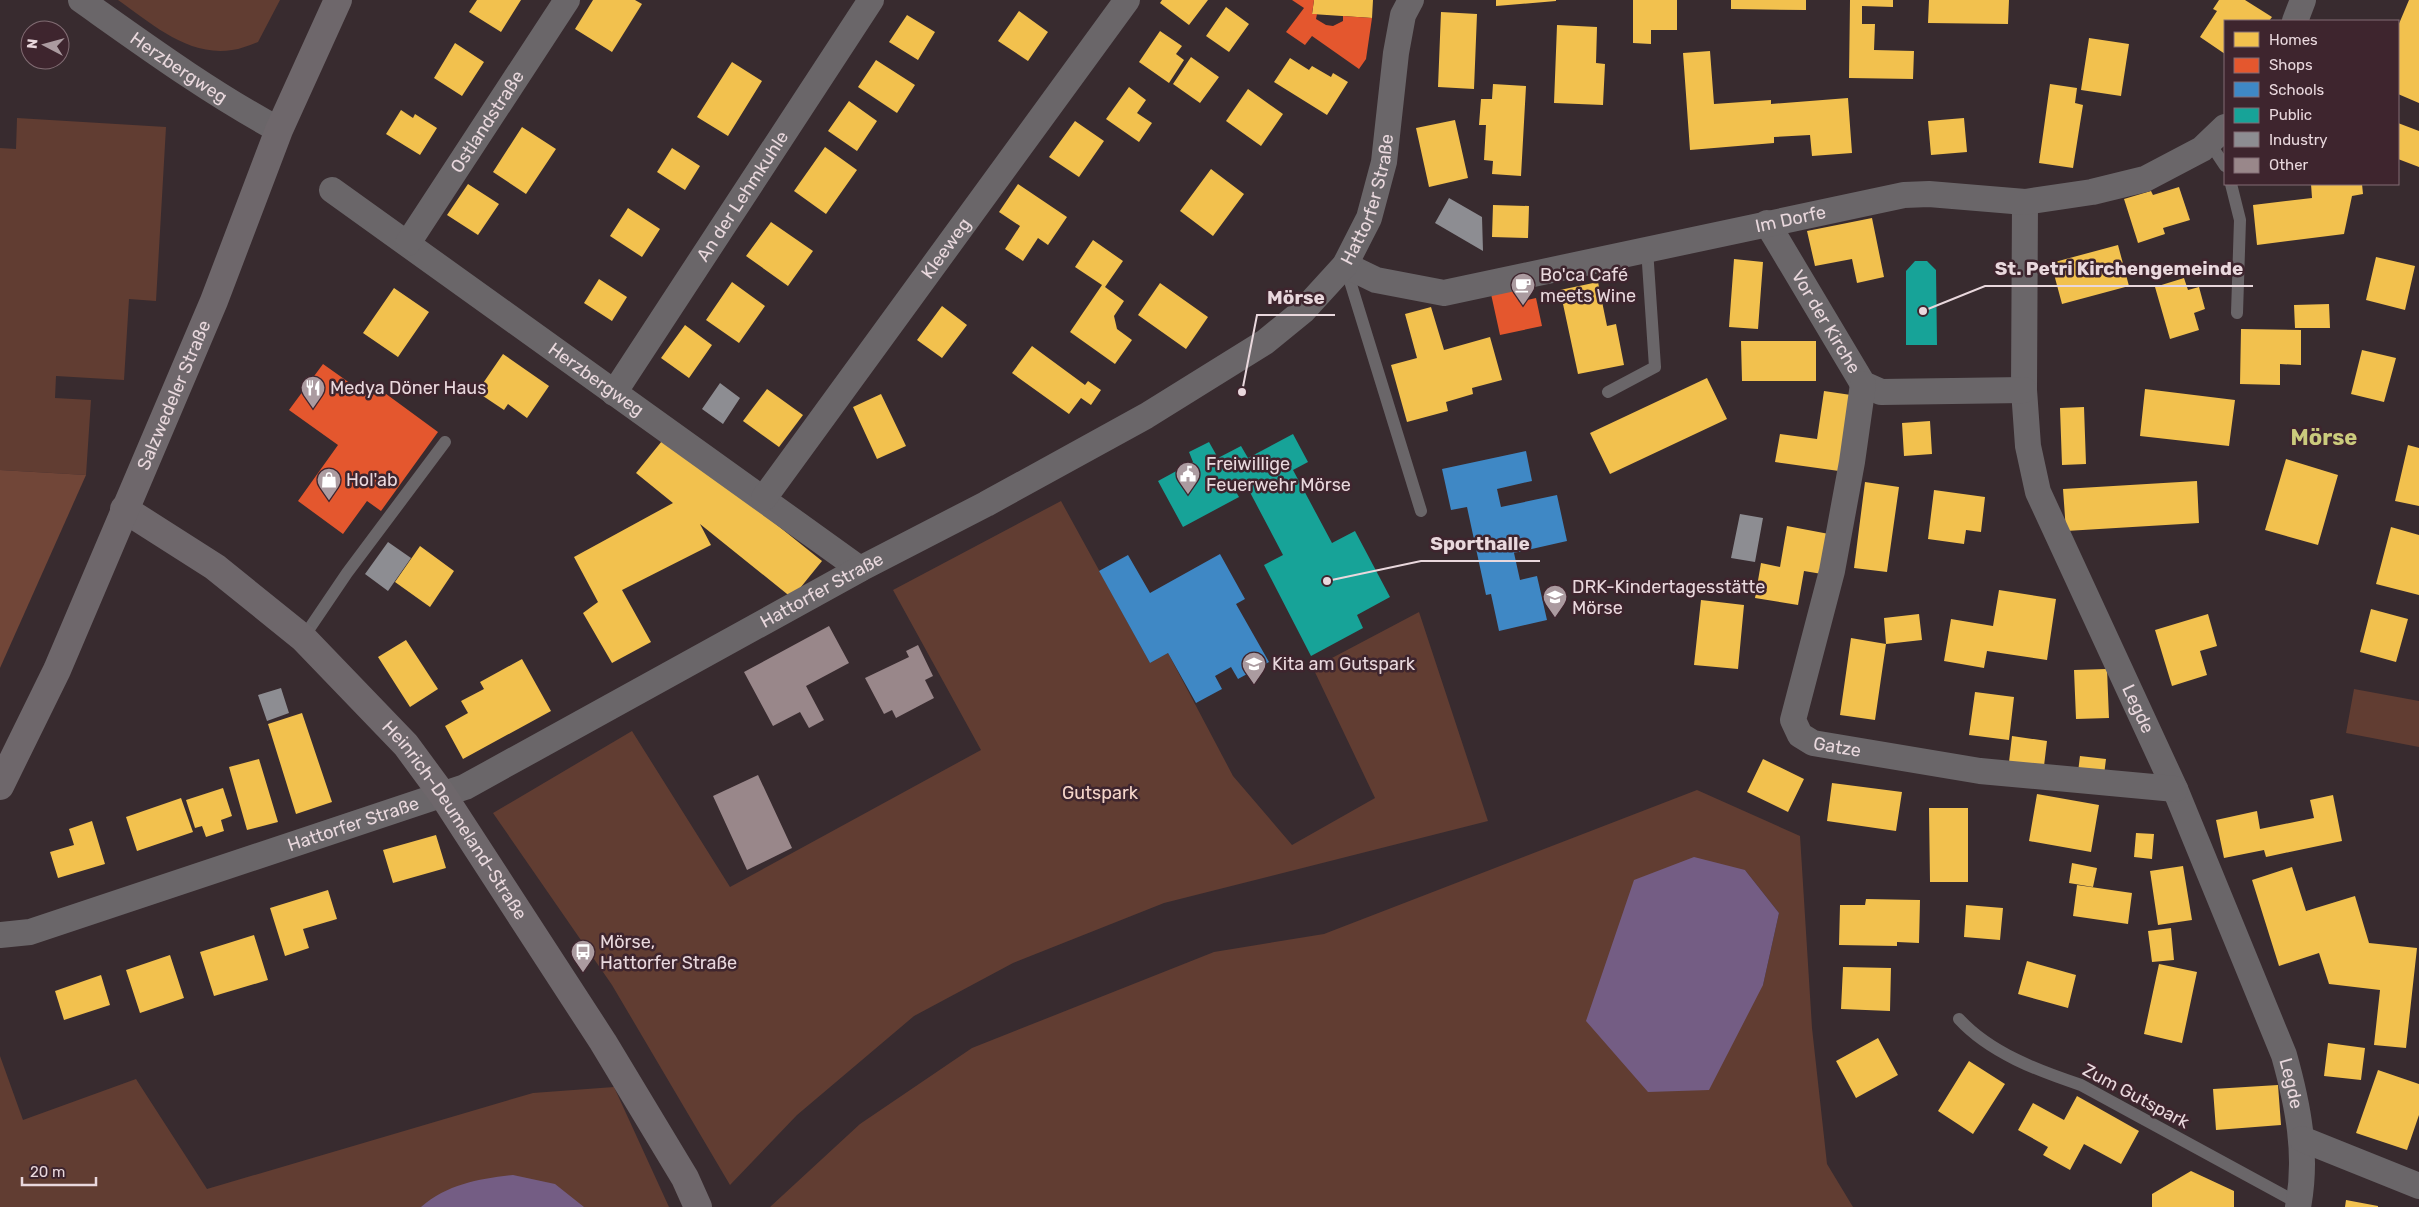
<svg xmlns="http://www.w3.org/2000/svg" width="2419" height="1207" viewBox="0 0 2419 1207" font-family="Rubik,sans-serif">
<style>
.green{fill:#613d32;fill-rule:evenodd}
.forest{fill:#714638}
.water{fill:#745d84}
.homes{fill:#f2c14e}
.shops{fill:#e4572e}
.schools{fill:#3f88c5}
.public{fill:#17a398}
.industry{fill:#8d8d92}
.building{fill:#99878a}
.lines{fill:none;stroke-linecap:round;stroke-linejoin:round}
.lane{stroke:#6a6669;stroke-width:12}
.street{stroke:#6a6669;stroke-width:26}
.secondary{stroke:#6e676b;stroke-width:28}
.labels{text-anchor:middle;stroke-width:5;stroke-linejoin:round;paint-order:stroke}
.street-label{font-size:18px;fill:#e9d8dd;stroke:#3e252e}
.poi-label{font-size:18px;fill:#e9d8dd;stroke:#3e252e;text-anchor:start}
.park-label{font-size:18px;fill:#f6d6ca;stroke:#3e252e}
.district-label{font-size:22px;font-weight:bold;fill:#cbcb7d;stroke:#3e252e}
.leader{fill:none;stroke:#e9d8dd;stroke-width:2}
.callout-dot{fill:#e9d8dd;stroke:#3e252e;stroke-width:2}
.callout-label{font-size:19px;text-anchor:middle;font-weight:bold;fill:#e9d8dd;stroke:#3e252e;stroke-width:5;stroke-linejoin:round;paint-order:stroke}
</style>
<rect width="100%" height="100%" fill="#382b2f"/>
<!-- green -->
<path class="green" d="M118,0h162l-22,42c-8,3 -17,7 -26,8 -44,7 -81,-27 -114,-50z
M17,118l149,9 -10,174 -27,-2 -5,81 -68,-4 -1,22 36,2 -5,75 -86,-5v-322l16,1z
M1061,501l89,162 18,-10 65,123 59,69 83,-47 -62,-130 106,-56 69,209 -324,82 -151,60 -99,53 -117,99 -67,70 -118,-200 -119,-172 139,-82 98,156 251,-137 -88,-160z
M2354,689l65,12v46l-73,-14z
M1697,790l103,46 12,192 15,136 26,43h-1083l90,-83 112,-76 242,-96 110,-18zM1745,870l34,43 -16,72z
M0,1056l23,64 113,-41 71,110 326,-96 81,-6 55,120h-669z"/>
<!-- forest -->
<path class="forest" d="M0,470l86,5 -86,193z"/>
<!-- water -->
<path class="water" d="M1694,857l51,13 34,43 -16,72 -54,105 -61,2 -62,-71 48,-141z
M513,1175l42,9 29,23h-163c27,-23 58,-28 92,-32z"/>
<!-- homes -->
<path class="homes" d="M477,0h44l-20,32 -32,-20z
M593,0h42l7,4 -30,48 -37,-23z
M1162,0h46l-19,25 -29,-22z
M1314,0h59l-1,18 -60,-4z
M1496,0h60v1l-60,5z
M1633,0h44v30h-26v14l-18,-1z
M1731,0h75v10l-75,-1z
M1850,0h43v7l-31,-1v18h13l-1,26 40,1 -1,28 -64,-1z
M1929,0h80l-1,24 -80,-1z
M2219,0h26l27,17 -3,4h-44v33l-25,-17 17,-26 -4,-2z
M2409,0h10v103l-21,-9v-68z
M1226,7l23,17 -20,28 -23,-16z
M1019,11l29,21 -20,29 -30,-20z
M1441,12l36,2 -3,75 -36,-2z
M907,15l28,17 -17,28 -29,-18z
M1557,25l40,2 -1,36 9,1 -2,41 -49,-2z
M1160,31l22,15 -6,8 8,6 -15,23 -30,-21z
M2089,38l40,6 -8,52 -40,-6z
M455,43l29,19 -22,34 -28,-18z
M1710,51l4,53 57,-4v4l77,-6 4,55 -40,3 -2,-21 -36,2v6l-84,7 -7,-97z
M1191,57l28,20 -19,26 -27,-19z
M1290,58l19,12 3,-4 19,11 2,-4 15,9 -21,33 -53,-33z
M876,60l39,25 -18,28 -39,-26z
M732,62l30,19 -34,55 -31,-19z
M1493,84l33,2 -5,90 -29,-2 1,-13 -9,-1 2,-35h-7l2,-26h11z
M2050,84l27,4 -2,15 8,2 -10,63 -34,-5z
M1129,87l17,13 -9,13 15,10 -13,19 -33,-23z
M1248,89l35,25 -22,32 -35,-25z
M849,101l28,20 -20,30 -29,-20z
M401,110l12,8 2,-4 22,14 -17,27 -34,-21z
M1964,118l3,34 -36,3 -3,-34z
M1455,120l13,58 -39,9 -13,-59z
M1075,121l29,20 -25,36 -30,-20z
M2398,123l21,8v36l-21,-8z
M522,127l34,22 -30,45 -33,-22z
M825,147l32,23 -31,44 -32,-23z
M672,148l28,18 -15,24 -28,-18z
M1211,169l33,25 -31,42 -33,-25z
M468,184l31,20 -21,31 -31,-20z
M1018,184l49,33 -19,28 -10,-7 -15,23 -18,-12 15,-23 -21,-14z
M2311,184h51l1,10 -11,2 -8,38 -87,11 -4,-40 59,-7z
M2179,187l11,33 -27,8 2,6 -27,9 -14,-44 27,-8 2,4z
M1493,205l36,1 -1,32 -36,-1z
M628,208l32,21 -18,28 -32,-21z
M1872,218l12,59 -27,6 -5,-24 -37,7 -8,-35z
M771,222l42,29 -25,35 -42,-30z
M1093,240l30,21 -18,26 19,14 -10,15 3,13 15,11 -17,24 -45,-32 32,-47 -27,-18z
M2118,245l11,41 -67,18 -11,-41z
M2376,257l39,9 -10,44 -39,-10z
M1734,259l29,3 -5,67 -29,-2z
M2184,278l4,12 11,-3 6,22 -11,4 5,17 -29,9 -15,-52z
M599,279l28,18 -15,24 -28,-18z
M732,282l33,24 -26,37 -33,-23z
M1598,282l9,44 9,-2 8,41 -46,9 -18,-84z
M1160,283l48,34 -22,32 -48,-34z
M394,288l35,24 -31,45 -35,-24z
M2329,304l1,24h-35l-1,-23z
M942,306l25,19 -25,33 -25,-18z
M1431,307l13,43 46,-13 12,43 -30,8 1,6 -27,8 2,9 -41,11 -16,-57 26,-7 -12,-44z
M685,325l27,20 -23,33 -28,-20z
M2241,329l60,1v35l-21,-1v21l-40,-1z
M1741,341h75v40h-74z
M1032,346l53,39 3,-4 13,9 -10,15 -10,-7 -12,16 -57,-41z
M2362,350l34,8 -12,44 -33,-8z
M503,354l46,32 -22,32 -19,-14 -4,6 -27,-18z
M1707,378l20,41 -117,55 -20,-41z
M767,389l36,26 -24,32 -36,-26z
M2145,389l90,11 -6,46 -89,-10z
M1824,391l27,4 -12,76 -64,-9 5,-28 37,5z
M881,394l25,52 -29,13 -24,-52z
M2084,407l2,57 -24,1 -2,-57z
M1930,421l2,33 -28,2 -2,-33z
M666,436l156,125 -30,37 -92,-74 11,21 -89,45 29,52 -39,21 -29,-50 15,-11 -24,-45 99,-54 -37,-30z
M2408,445l11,3v58l-24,-5z
M2286,459l52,16 -20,70 -53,-15z
M2197,481l2,42 -133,8 -3,-42z
M1865,482l34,5 -12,85 -33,-4z
M1934,490l51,7 -4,35 -15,-2 -2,14 -36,-5z
M1787,526l42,8 -7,40 -18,-3 -6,34 -43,-7 6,-35 19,4z
M2391,527l28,8v60l-43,-11z
M420,546l34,25 -24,36 -35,-25z
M1999,590l57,9 -9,61 -60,-9 -3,17 -40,-7 7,-42 42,7z
M1701,600l43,5 -6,64 -44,-4z
M2371,609l37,10 -12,43 -36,-10z
M1919,614l3,26 -36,4 -2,-26z
M2208,614l9,32 -17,5 7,24 -35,11 -17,-56z
M1851,638l35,6 -11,76 -35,-5z
M406,640l32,49 -28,18 -32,-50z
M522,659l29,52 -88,48 -18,-33 23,-13 -7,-12 23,-12 -4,-7z
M2107,669l2,49 -33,1 -2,-49z
M1975,692l39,5 -5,43 -40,-5z
M302,713l30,89 -36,12 -28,-90z
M2012,736l35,5 -3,25 -35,-4z
M2080,756l26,3 -2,16 -26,-3z
M259,759l19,63 -31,8 -18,-63z
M1763,759l41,20 -16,33 -41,-20z
M1832,783l70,9 -6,39 -69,-10z
M223,788l9,28 -11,4 3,11 -18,6 -4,-11 -7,2 -9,-28z
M2037,794l62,11 -8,47 -62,-11z
M2333,795l9,46 -76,16 -2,-7 -40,8 -8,-38 41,-9 3,18 54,-11 -4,-18z
M181,798l12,34 -56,19 -11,-34z
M1929,808h39v74h-38z
M92,821l13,43 -47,14 -8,-26 24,-7 -5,-16z
M2136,833l18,1 -2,25 -18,-2z
M436,835l10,33 -53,15 -10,-33z
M2072,863l25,5 -4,19 -24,-4z
M2183,866l9,54 -34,5 -8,-54z
M2292,867l14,44 49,-15 14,47 48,5 -11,100 -32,-3 6,-55 -51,-6 -10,-31 -40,13 -27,-86z
M2077,885l55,8 -4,31 -55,-8z
M328,890l9,29 -34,10 6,19 -24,8 -15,-48z
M1866,899l54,1 -1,43 -22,-1v4l-58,-1 1,-40h25z
M1966,905l37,3 -3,32 -36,-3z
M2171,928l3,32 -22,2 -4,-31z
M254,935l14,45 -54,16 -14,-44z
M170,955l14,43 -44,15 -14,-43z
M2027,961l49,14 -8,33 -50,-14z
M2159,964l38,8 -15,71 -38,-9z
M1843,967l48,1 -1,43 -49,-2z
M101,975l9,30 -46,15 -9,-29z
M1878,1038l20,37 -42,23 -20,-37z
M2328,1043l37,5 -4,32 -37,-4z
M1969,1061l36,23 -32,50 -35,-23z
M2378,1070l41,14v31l-12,35 -51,-17z
M2278,1085l3,40 -65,5 -3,-41z
M2077,1096l62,35 -18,33 -37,-20 -14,26 -27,-15 5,-8 -30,-17 15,-27 31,17z
M2191,1171l43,20v16h-82v-13z
M2346,1200l32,6v1h-33z"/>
<!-- shops -->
<path class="shops" d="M1292,0h22l-2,14h5l-1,5 10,6 7,1 10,-5v-5l29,2 -6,41 -7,10 -47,-33 -7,9 -19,-13 18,-24z
M1516,289l3,13 17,-4 6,28 -42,9 -9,-41z
M323,364l48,34 7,-10 60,44 -57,79 -14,-10 -24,33 -45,-33 40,-56 -49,-35z"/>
<!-- schools -->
<path class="schools" d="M1526,451l6,30 -35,8 4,18 56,-12 10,46 -53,12 6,27 17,-4 10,44 -48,11 -8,-37 -5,1 -19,-88 -16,3 -9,-41z
M1220,554l25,45 -9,5 33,58 -31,17 -7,-12 -16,9 7,13 -26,14 -28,-50 -18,10 -51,-92 29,-16 22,38z"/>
<!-- public -->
<path class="public" d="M1915,261h12l9,9 1,75h-31v-74z
M1293,434l15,28 -15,8 39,73 23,-12 35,66 -33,18 6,13 -52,28 -47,-91 19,-10 -40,-76 -11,6 7,12 -56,30 -25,-46 35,-19 -4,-10 20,-10 9,16 23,-12 7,12z"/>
<!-- industry -->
<path class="industry" d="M1449,198l33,19 1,34 -48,-28z
M720,383l20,15 -17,26 -21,-15z
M1740,514l23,4 -8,44 -24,-4z
M388,542l23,16 -23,33 -23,-17z
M281,688l8,25 -22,8 -9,-26z"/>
<!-- building -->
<path class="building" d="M829,626l20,37 -43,23 18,34 -15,8 -9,-16 -27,14 -29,-54z
M918,645l15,31 -8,4 9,18 -38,20 -4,-8 -8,4 -19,-36 44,-21 -3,-6z
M758,775l34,73 -45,22 -34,-74z"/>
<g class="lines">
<!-- lane -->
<path class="lane" d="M2209,142l16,24
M2231,184l9,36 -3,93
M1345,265l76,246
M1608,392l47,-25 -8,-118
M303,638l44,-65 98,-131
M1959,1019c31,34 80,52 122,66l217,118"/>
<!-- street -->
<g class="street">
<path id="s1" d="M81,0c65,46 128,92 198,130"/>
<path d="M2295,21l8,-21"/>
<path id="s2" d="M332,190l528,379"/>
<path id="s3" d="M2025,202l-1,188 4,56 10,46 137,297 109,266c14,50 24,100 14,152"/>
<path id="s4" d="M1767,223l96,161 18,8 143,-2"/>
<path id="s5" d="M408,243l159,-243"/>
<path id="s6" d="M1345,265l31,15 68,13 460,-98 25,-1 96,8 67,-10 53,-13 57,-30 23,-22"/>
<path id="s7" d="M1863,384l-11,78 -20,109 -39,149 7,15 13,8 167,28 195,18"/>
<path id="s8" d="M614,393l257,-393"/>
<path id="s9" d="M764,498l363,-498"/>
<path id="s10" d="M0,935l30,-3 435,-145 395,-218 126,-65 160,-88 119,-74 38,-31 42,-46 24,-47 15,-56 12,-109 7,-38 8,-15"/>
<path d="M2302,1139l117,47"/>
</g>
<!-- secondary -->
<g class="secondary">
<path id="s11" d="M124,509l91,58 88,71 103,107 36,49 161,248 82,136 13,29"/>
<path id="s12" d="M0,786l57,-116 157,-369 65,-171 59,-130"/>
</g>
</g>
<!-- icons -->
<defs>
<symbol id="cafe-pin" viewBox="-11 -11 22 30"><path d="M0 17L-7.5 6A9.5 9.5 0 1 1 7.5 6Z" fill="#ab9ba0" stroke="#3e252e"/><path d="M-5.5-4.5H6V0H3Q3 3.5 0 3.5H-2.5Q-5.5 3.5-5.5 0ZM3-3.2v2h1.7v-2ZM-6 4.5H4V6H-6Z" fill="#fff"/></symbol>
<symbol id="restaurant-pin" viewBox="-11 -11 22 30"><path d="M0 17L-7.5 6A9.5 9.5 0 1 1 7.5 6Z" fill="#ab9ba0" stroke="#3e252e"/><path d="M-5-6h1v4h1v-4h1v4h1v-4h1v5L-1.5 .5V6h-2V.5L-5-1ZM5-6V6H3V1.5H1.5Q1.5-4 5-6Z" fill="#fff"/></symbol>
<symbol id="civic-pin" viewBox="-11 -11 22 30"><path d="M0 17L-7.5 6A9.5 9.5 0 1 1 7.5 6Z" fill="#ab9ba0" stroke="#3e252e"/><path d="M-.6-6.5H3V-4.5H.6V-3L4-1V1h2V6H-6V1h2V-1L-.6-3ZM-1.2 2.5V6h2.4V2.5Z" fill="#fff"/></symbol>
<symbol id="shop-pin" viewBox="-11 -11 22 30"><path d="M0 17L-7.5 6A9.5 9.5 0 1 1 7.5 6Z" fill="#ab9ba0" stroke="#3e252e"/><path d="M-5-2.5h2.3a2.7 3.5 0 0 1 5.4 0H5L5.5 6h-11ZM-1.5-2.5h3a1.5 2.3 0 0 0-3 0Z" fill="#fff"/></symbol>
<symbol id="school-pin" viewBox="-11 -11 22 30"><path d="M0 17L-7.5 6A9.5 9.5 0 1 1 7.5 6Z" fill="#ab9ba0" stroke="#3e252e"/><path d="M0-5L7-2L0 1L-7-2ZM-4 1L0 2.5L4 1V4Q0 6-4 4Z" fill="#fff"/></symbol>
<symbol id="bus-pin" viewBox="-11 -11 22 30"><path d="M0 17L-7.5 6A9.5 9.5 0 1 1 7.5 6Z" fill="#ab9ba0" stroke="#3e252e"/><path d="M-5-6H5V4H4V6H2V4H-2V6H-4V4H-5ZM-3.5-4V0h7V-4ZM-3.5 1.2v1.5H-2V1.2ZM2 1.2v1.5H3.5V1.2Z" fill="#fff"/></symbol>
</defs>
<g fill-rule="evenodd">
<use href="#cafe-pin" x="1509" y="271" width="28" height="38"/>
<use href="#restaurant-pin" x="299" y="374" width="28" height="38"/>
<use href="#civic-pin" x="1174" y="460" width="28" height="38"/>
<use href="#shop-pin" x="315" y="466" width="28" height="38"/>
<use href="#school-pin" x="1541" y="583" width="28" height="38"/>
<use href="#school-pin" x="1240" y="650" width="28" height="38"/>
<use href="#bus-pin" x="569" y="938" width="28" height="38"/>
</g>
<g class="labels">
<!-- street labels -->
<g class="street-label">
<text dy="6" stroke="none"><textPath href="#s1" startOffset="119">Herzbergweg</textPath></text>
<text dy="6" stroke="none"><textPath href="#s5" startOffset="145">Ostlandstraße</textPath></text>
<text dy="6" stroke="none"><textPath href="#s8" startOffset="235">An der Lehmkuhle</textPath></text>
<text dy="6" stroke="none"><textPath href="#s10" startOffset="1586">Hattorfer Straße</textPath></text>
<text dy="6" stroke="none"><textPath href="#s6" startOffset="458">Im Dorfe</textPath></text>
<text dy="6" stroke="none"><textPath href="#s9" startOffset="309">Kleeweg</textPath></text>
<text dy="6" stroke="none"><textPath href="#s4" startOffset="115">Vor der Kirche</textPath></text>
<text dy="6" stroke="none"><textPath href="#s2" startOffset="325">Herzbergweg</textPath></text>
<text dy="6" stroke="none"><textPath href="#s12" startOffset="428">Salzwedeler Straße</textPath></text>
<text dy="6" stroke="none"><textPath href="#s10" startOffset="896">Hattorfer Straße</textPath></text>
<text dy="6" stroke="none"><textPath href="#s3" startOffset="530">Legde</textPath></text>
<text dy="6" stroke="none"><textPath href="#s7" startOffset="400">Gatze</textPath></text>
<text dy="6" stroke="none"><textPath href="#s11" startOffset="459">Heinrich-Deumeland-Straße</textPath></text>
<text dy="6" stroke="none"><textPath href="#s10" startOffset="371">Hattorfer Straße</textPath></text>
<text dy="6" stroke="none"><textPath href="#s3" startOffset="935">Legde</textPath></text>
<text transform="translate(2136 1096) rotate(28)" y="6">Zum Gutspark</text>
</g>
<!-- poi labels -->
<g class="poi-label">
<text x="1540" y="281">Bo'ca Café<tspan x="1540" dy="21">meets Wine</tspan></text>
<text x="330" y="394">Medya Döner Haus</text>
<text x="1206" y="470">Freiwillige<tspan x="1206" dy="21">Feuerwehr Mörse</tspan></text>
<text x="346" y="486">Hol'ab</text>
<text x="1572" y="593">DRK-Kindertagesstätte<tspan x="1572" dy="21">Mörse</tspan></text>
<text x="1272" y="670">Kita am Gutspark</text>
<text x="600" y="948">Mörse,<tspan x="600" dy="21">Hattorfer Straße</tspan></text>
</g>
<!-- park labels -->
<g class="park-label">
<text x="1100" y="799">Gutspark</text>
</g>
<!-- district labels -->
<g class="district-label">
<text x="2324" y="445">Mörse</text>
</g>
</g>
<!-- callouts -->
<path class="leader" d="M1923 311L1985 286H2253M1242 392L1257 315H1335M1327 581L1421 561H1540"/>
<g class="callout-dot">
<circle cx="1923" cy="311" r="5"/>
<circle cx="1242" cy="392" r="5"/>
<circle cx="1327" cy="581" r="5"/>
</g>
<g class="callout-label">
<text x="2119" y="275">St. Petri Kirchengemeinde</text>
<text x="1296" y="304">Mörse</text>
<text x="1480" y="550">Sporthalle</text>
</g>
<!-- legend -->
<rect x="2224" y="20" width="175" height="165" fill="#3e252e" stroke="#826d74"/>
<rect x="2234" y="32" width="25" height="15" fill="#f2c14e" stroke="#826d74"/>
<text x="2269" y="45" font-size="15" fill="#e9d8dd">Homes</text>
<rect x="2234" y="58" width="25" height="15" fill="#e4572e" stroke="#826d74"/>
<text x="2269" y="70" font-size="15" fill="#e9d8dd">Shops</text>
<rect x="2234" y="82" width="25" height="15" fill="#3f88c5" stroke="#826d74"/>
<text x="2269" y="95" font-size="15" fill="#e9d8dd">Schools</text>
<rect x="2234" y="108" width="25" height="15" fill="#17a398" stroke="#826d74"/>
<text x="2269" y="120" font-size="15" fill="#e9d8dd">Public</text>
<rect x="2234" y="132" width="25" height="15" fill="#8d8d92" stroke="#826d74"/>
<text x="2269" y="145" font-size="15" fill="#e9d8dd">Industry</text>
<rect x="2234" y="158" width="25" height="15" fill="#99878a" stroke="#826d74"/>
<text x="2269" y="170" font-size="15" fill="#e9d8dd">Other</text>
<!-- north arrow -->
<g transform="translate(45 45) rotate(276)"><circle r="24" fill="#3e252e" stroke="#826d74"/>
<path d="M0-4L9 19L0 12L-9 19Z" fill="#ab9ba0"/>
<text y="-8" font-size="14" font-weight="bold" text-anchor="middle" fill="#e9d8dd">N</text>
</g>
<!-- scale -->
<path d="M22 1177v8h74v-8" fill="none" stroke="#e9d8dd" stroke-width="2.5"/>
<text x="30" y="1177" font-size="15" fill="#e9d8dd" stroke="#3e252e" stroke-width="4" paint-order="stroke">20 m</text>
</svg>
